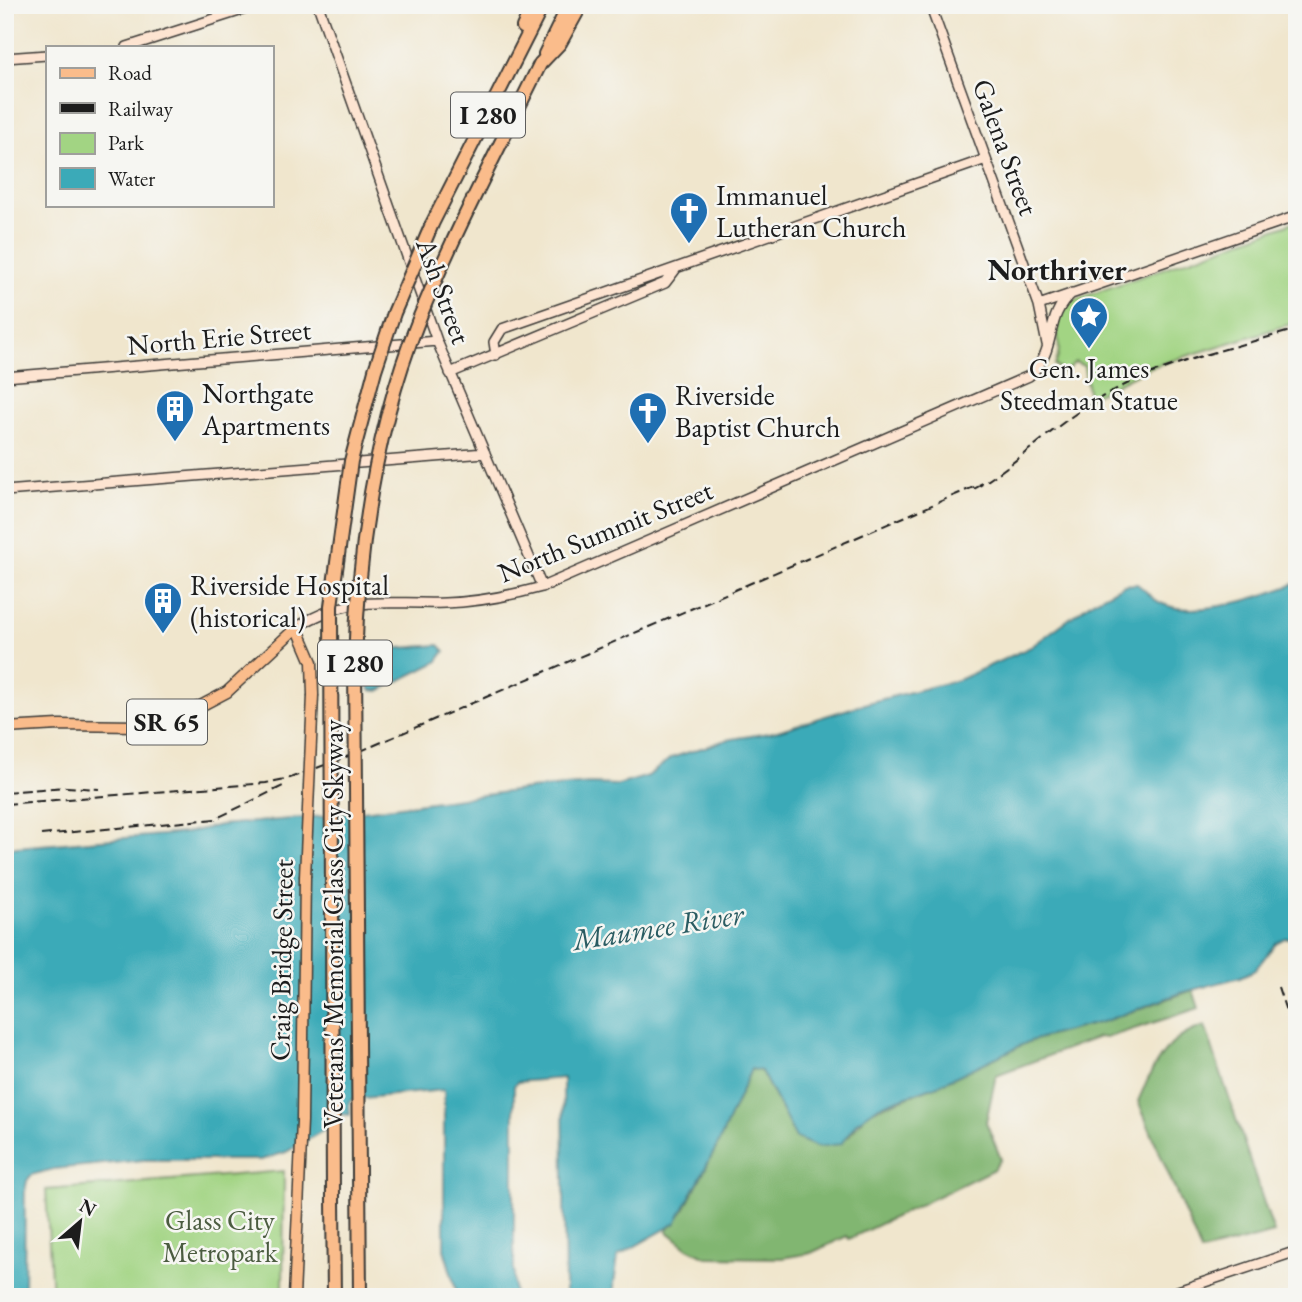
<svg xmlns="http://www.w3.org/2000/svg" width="1302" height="1302" viewBox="0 0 1302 1302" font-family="'EB Garamond',serif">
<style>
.green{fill:#a2d483;stroke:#5f7850;stroke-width:2}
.forest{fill:#81b671;stroke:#4e6946;stroke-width:2}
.water{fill:#3baab8;stroke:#2c636a;stroke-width:2}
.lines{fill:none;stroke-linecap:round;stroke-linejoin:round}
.secondary-casing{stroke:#3c3a37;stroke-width:12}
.primary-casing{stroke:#3c3a37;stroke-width:13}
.highway-casing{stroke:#3c3a37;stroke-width:16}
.secondary{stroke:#fde4d1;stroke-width:9}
.primary{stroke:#fabc8b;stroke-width:10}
.highway{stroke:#fabc8b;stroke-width:12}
.rail{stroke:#1c1c1c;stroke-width:2;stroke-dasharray:10 5;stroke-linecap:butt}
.primary-bridge-casing{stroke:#3c3a37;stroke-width:13;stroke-linecap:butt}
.highway-bridge-casing{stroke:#3c3a37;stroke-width:16;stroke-linecap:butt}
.primary-bridge{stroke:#fabc8b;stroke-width:10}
.highway-bridge{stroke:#fabc8b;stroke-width:12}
.labels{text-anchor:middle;stroke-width:5;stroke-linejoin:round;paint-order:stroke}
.shield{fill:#f6f6f2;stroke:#5d5d5c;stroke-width:2}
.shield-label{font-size:26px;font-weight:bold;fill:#1c1c1c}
.street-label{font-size:28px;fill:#1c1c1c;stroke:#f6f6f2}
.poi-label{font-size:28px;fill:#1c1c1c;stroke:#f6f6f2;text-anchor:start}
.park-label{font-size:28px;fill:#4b5c40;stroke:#f6f6f2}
.neighbourhood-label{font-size:30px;font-weight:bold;fill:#1c1c1c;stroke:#f6f6f2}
.water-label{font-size:30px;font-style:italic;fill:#2a5c62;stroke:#f6f6f2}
</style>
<rect width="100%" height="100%" fill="#f6f6f2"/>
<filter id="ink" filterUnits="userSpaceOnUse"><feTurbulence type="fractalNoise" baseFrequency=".0143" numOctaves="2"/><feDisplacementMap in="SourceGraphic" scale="14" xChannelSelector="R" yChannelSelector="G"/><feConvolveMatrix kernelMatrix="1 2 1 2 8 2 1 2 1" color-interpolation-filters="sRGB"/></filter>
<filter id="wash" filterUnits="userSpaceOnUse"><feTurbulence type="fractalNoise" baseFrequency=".00686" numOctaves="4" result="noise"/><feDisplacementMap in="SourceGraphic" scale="28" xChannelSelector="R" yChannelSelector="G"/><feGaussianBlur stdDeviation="1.57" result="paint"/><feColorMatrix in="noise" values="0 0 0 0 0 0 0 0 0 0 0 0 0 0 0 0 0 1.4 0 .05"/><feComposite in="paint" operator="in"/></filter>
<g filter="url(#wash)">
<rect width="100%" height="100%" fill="#f0e6cd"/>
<!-- green -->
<path class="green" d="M1297,221v101l-149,46 -59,30 -5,-32 -9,-4 -11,11 -9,-8c12,-26 -10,-38 14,-63z
M284,1171l-1,126h-231l-6,-107z"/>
<!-- forest -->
<path class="forest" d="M1193,990l6,18 -93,30 -7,-1 -103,38 -10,47 15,37 -7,10 -145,70 -2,-3 -36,17 -29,5 -76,-1 -18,-9 -21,-17 16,-19 35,-68 33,-75 10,2 35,67 21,9 31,-10 20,-25 70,-27 92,-44 75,-20z
M1205,1026l69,207 -73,19 -63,-151c16,-36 27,-63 67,-75z"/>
<!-- water -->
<path class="water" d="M1297,583v355h-12l-9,5 -21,27 -15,7 -59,16 -76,28 -75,20 -92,44 -59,21 -22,16 -16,22 -24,3 -21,-9 -35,-67 -10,-2 -33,75 -42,79 -58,33 -4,28 1,13h-50l-2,-219 -46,4 -3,4v211h-56l-14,-48v-159l-91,9 -4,3 1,13 -14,-1 -4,11 -18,11 -28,16 -25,8h-118l-89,9 -23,6 -4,6 -2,10 -1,106h-19v-449l180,-15 35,-8 105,-9 204,-27 61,-5 28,1 30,-9 23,-18 55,-18 48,-8 97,-30 87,-22 73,-33 62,-46 31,-16 13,-1c9,6 15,16 26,20 33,15 101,-8 134,-21z
M439,645l6,6 -8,11 -58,29 -9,-1 -5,-18 22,-23z"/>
</g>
<g filter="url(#ink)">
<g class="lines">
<defs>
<path id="secondary" d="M318,5l119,336 105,246
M930,5l109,300 8,39
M127,47l131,-42
M5,58l42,-3
M1039,305l258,-89
M496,355l-2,-13 8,-13 484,-170
M450,373l215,-90 10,-13
M5,377l432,-36
M5,491l480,-38
M297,627c53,-34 90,-22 148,-24 34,-1 64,-7 97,-16l487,-211c31,-28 13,-57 43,-83
M1160,1297l137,-46"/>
<path id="primary" d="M5,728l54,-3 79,1 34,-5 55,-29 70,-65 15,35 1,33
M294,1297l8,-176 3,-244"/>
<path id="highway" d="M523,27l10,-22
M545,54l24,-49
M540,64l20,-21 21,-38
M432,224l111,-219
M333,1199l1,98"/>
</defs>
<!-- secondary casing -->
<use href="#secondary" class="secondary-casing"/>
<!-- primary casing -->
<use href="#primary" class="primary-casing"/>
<!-- highway casing -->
<use href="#highway" class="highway-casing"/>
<!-- secondary -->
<use href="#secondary" class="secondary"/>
<!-- primary -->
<use href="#primary" class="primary"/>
<!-- highway -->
<use href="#highway" class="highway"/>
<!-- rail -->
<path class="rail" d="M974,489c43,-25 78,-62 121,-88 61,-37 134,-52 202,-72
M5,792l61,-5 33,2
M5,804l261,-21 24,-5 64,-24 629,-271
M41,835l174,-16 70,-34
M1295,950l2,5
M1290,982l7,21
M1278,987l19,57"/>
<defs>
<path id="primary-bridge" d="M305,877l8,-182"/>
<path id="highway-bridge" d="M333,1199l-2,-593 20,-145 24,-91 19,-57 38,-89
M360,1297l-5,-633c3,-118 20,-235 64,-345 35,-87 80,-171 121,-255"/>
</defs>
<!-- primary-bridge casing -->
<use href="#primary-bridge" class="primary-bridge-casing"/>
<!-- highway-bridge casing -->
<use href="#highway-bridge" class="highway-bridge-casing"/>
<!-- primary-bridge -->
<use href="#primary-bridge" class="primary-bridge"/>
<!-- highway-bridge -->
<use href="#highway-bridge" class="highway-bridge"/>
</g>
</g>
<!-- icons -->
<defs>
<symbol id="church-pin" viewBox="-11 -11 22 30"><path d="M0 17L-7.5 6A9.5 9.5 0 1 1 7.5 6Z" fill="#1f6fb2" stroke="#f6f6f2"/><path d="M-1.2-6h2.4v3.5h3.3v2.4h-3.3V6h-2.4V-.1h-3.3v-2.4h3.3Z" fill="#fff"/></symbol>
<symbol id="sight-pin" viewBox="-11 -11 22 30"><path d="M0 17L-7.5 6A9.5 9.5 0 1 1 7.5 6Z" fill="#1f6fb2" stroke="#f6f6f2"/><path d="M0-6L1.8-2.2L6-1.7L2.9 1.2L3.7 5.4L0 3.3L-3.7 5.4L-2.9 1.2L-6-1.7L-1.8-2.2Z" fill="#fff"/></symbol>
<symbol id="building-pin" viewBox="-11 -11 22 30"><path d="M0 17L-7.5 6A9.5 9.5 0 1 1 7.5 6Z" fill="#1f6fb2" stroke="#f6f6f2"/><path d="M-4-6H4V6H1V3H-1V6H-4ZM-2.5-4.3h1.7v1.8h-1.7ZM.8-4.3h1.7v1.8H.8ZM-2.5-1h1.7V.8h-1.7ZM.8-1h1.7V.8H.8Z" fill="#fff"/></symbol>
</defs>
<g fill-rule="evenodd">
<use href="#church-pin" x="667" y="189" width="44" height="60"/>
<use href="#sight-pin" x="1067" y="294" width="44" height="60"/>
<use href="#building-pin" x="153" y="387" width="44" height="60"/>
<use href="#church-pin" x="626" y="389" width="44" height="60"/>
<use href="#building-pin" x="141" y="579" width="44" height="60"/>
</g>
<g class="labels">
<!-- shield labels -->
<g class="shield">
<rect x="451" y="92.5" width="74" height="45" rx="5"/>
<rect x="318" y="640.5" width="74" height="45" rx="5"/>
<rect x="127" y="699.5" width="80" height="45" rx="5"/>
</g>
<g class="shield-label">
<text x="488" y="124">I 280</text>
<text x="355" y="672">I 280</text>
<text x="167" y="731">SR 65</text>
</g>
<!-- street labels -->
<g class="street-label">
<text transform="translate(1006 147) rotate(70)" y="10">Galena Street</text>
<text transform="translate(444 291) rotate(70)" y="10">Ash Street</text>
<text transform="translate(219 337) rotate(-5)" y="10">North Erie Street</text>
<text transform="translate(605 531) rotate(-22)" y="10">North Summit Street</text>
<text transform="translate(333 924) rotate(-90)" y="10">Veterans' Memorial Glass City Skyway</text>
<text transform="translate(281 960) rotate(-89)" y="10">Craig Bridge Street</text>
</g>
<!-- poi labels -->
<g class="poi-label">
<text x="716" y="205">Immanuel<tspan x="716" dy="32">Lutheran Church</tspan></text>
<text x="1089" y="378" text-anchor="middle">Gen. James<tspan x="1089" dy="32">Steedman Statue</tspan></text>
<text x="202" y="403">Northgate<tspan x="202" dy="32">Apartments</tspan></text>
<text x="675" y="405">Riverside<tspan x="675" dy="32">Baptist Church</tspan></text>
<text x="190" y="595">Riverside Hospital<tspan x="190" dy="32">(historical)</tspan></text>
</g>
<!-- park labels -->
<g class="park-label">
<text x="220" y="1230">Glass City<tspan x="220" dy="32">Metropark</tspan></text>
</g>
<!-- neighbourhood labels -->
<g class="neighbourhood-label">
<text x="1057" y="280">Northriver</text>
</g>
<!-- water labels -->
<g class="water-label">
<text transform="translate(658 927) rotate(-9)" y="10">Maumee River</text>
</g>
</g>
<!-- margin -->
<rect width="1302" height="1302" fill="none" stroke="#f6f6f2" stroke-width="28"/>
<!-- legend -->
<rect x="46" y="46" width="228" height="161" fill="#f6f6f2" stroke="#9f9f9c" stroke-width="2"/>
<rect x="60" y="68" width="35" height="10" fill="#fabc8b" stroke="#9f9f9c" stroke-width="2"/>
<text x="108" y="80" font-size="21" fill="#1c1c1c">Road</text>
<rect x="60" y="103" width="35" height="10" fill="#1c1c1c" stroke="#9f9f9c" stroke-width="2"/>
<text x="108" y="116" font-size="21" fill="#1c1c1c">Railway</text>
<rect x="60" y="133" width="35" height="21" fill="#a2d483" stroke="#9f9f9c" stroke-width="2"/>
<text x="108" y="150" font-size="21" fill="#1c1c1c">Park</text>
<rect x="60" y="168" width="35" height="21" fill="#3baab8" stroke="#9f9f9c" stroke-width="2"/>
<text x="108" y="186" font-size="21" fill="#1c1c1c">Water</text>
<!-- north arrow -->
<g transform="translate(80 1222) rotate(28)" stroke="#f6f6f2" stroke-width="5" paint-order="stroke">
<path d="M0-5L12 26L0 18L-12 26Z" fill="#1c1c1c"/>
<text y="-10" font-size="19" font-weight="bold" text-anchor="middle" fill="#1c1c1c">N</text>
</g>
</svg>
